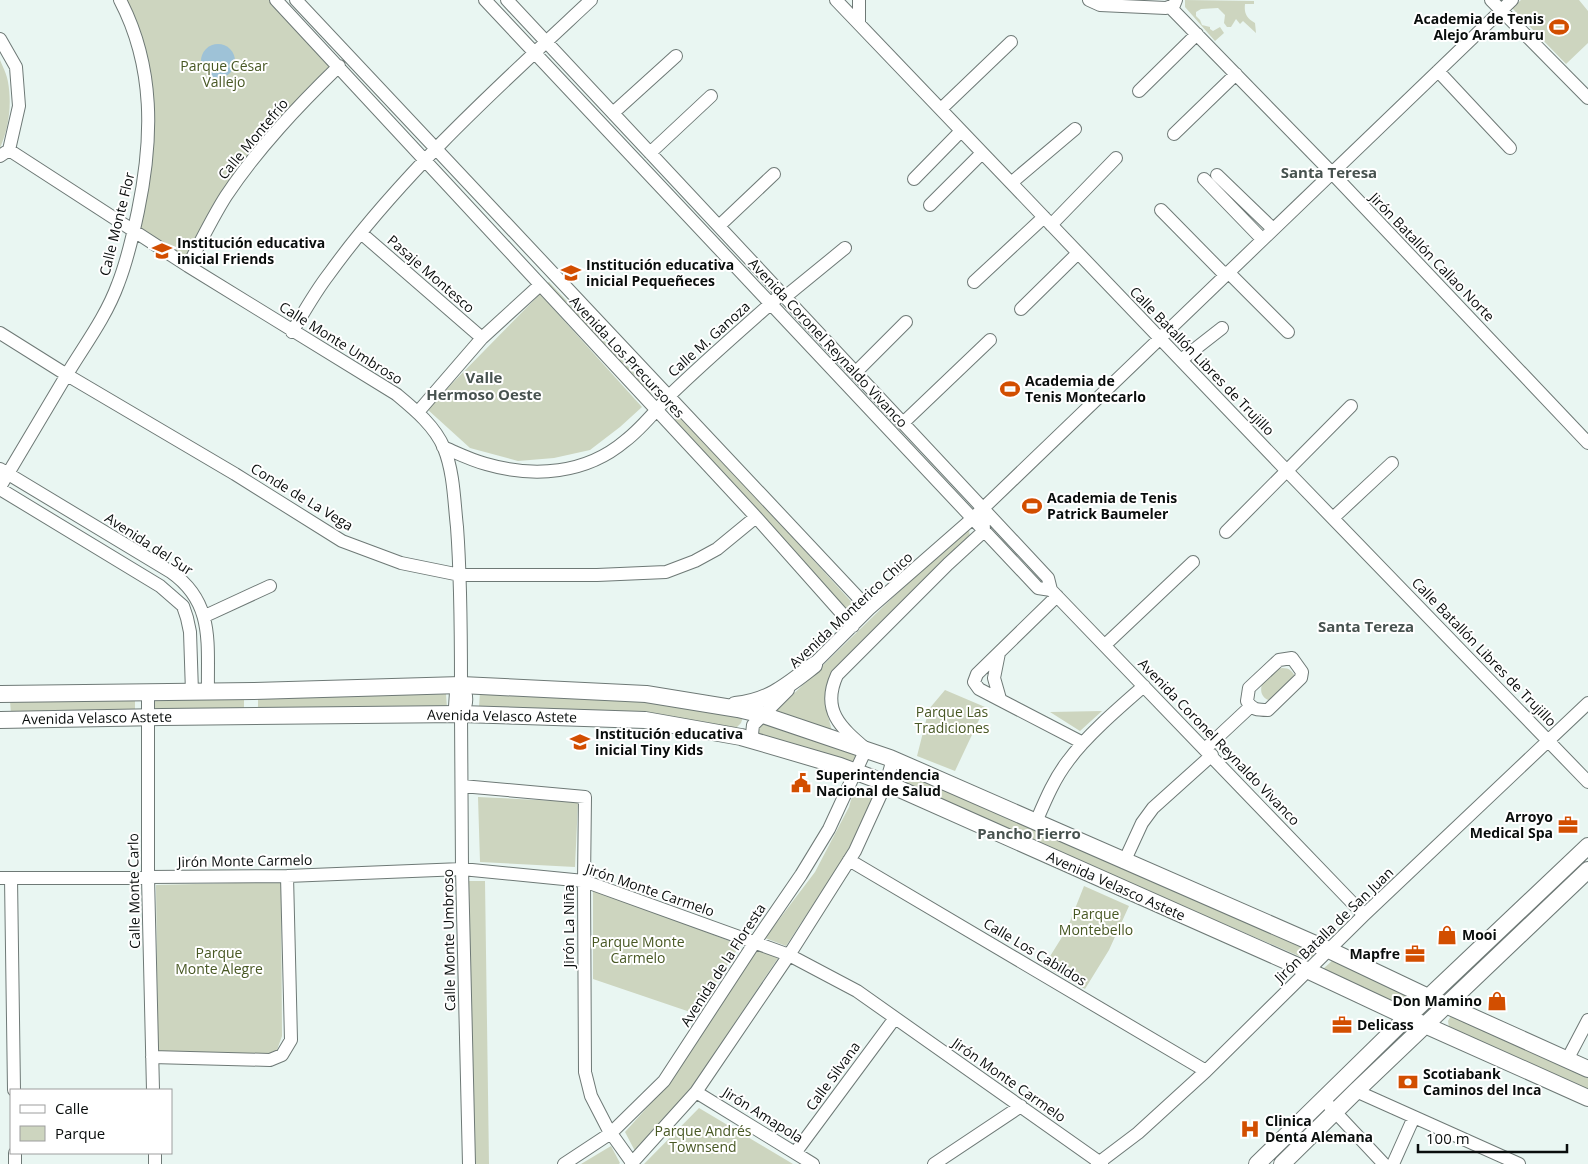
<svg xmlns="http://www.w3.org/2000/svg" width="1588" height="1164" viewBox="0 0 1588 1164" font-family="'Open Sans',sans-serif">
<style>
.green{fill:#cdd5bf}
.water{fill:#9ec2d7}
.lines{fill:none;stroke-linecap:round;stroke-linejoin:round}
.minor-casing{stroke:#6e7976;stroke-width:14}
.major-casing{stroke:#6e7976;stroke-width:18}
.minor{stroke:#fff;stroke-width:12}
.major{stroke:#fff;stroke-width:16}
.labels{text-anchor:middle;stroke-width:4;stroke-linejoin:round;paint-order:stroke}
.poi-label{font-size:14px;font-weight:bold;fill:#090d0c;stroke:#fff;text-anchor:start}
.park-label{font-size:14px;fill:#485824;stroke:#fff}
.street-label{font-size:14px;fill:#090d0c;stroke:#fff}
.neighbourhood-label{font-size:15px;font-weight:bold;fill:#47524f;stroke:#fff}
</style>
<rect width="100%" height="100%" fill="#e9f6f2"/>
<!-- green -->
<path class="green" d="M126,0h146l61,66 -69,73 -79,120 -45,-29 13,-93z
M1185,0l69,1v3h-9c-1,9 1,14 10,19l1,10 -13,-12 -3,3 -4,-5 -5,8h-4l-3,-4 1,-8 -7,-7 -17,1 -5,3v4l4,4 2,5 8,2v2l3,2 7,-4 4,6 -9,8 -30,-34z
M1521,0h58l9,11v32l-22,21 -54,-56z
M0,60c3,7 7,15 8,22 4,22 1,46 -8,66z
M549,282l103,110 -4,3 -102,-111z
M540,294l102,113 -22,20 -30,23 -36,8 -36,3 -48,-13 -43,-39z
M680,414l178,195 -6,6 -178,-195z
M963,529h6l1,8 -124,121 -19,40 1,18 4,15 -57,-19z
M1282,668c8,0 10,3 14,10l-26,23c-9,-4 -10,-9 -8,-18l16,-14z
M945,690l40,17 -30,64 -38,-15 12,-47z
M480,692l162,7 102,15 -3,9 -7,7 -255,-23z
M446,694l1,14 -189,3v-14z
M150,696l94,1v15l-94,-1z
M135,699v15l-124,1 -1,-15z
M1102,711l-22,20 -30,-19z
M767,723l90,30 -4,10 -94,-27 -2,-4v-4l4,-4z
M909,772l404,177v7l-7,3 -405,-174z
M855,786l22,6 -32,64 -59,90 -21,-8 50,-66 34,-65z
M478,797l100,5 -3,65 -95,-5z
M469,881h16l4,283h-16z
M281,882l1,154 -5,14 -10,5 -109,-3 -2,-167z
M1084,886l45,20 -20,44 -24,39 -41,-23 23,-37z
M593,889l147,56 -44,69 -103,-35z
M758,948l20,10 -87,131 -55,64 -11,-21 44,-49z
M1334,959l82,39 -10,10 -83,-39z
M1452,1014l136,59v16l-139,-62 -1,-6z
M699,1108l94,56h-149z
M611,1146l9,17 -1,1h-38z"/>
<!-- water -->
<path class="water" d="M201 61a17 17 0 1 1 34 0a17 17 0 1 1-34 0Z"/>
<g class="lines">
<defs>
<path id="minor" d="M276,0l480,517 97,109
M296,0c190,204 383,405 573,609
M485,0l553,588 13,2
M507,0l541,578 3,12 313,325
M836,0l450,470 302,312
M1089,0l11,5 66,3 8,-3 2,-5
M1491,0l97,98
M1170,7l162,166 256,270
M859,24v-24
M0,39l16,28 3,39 -10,44 -9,6
M1438,71l72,77
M1139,91l58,-57
M941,109l70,-67
M613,113l63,-57
M1174,134l62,-60
M9,150l179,116 208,128c18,15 39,32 48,54 10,25 10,53 13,79 4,53 4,105 4,158 7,9 7,20 0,29l1,155 7,295
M650,153l61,-57
M1217,175l56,54
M914,179l47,-48
M1204,179l58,60
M1011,183l64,-54
M930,205l52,-52
M1161,210l64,65
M1051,225l65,-67
M719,226l55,-52
M361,233l121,105
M188,266c12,-23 24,-48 38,-70 32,-48 72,-90 113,-130
M1228,272l60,60
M974,282l70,-65
M785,297l60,-49
M1021,309l57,-56
M292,332c12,-20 23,-40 37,-58 72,-100 172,-190 262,-274
M0,333l67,42 168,99 107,67 59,22 59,12h137l69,-3 29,-11 22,-12 39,-32
M1181,360l41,-32
M856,372l50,-50
M418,412l64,-74 58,-53
M903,423l87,-83
M443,447c14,6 28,13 43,17 48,14 100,10 139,-23 17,-13 30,-30 45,-46 34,-33 71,-65 107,-97
M0,469l171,103c44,31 36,72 37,120
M0,487c22,-37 44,-74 66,-111 18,-30 40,-59 52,-92 9,-23 15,-49 20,-73 15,-72 17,-144 -18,-211
M0,489l160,97 23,20 4,12 3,14 2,60
M1333,518l59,-55
M1226,532l125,-126
M1057,596l-80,78 -3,8 5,7 104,54
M205,616l65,-30
M1105,645l88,-83
M999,653l-5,25 6,21
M1292,658l10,14 -1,6 -33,32c-10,0 -16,0 -21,-9l2,-13 30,-28z
M808,670l61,-61 104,-91 539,-518
M148,692v185l5,213
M461,714l-6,-7 1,-15 5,-7
M754,740l-2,-6 1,-9 35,-35
M1205,749l45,-42
M462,786l123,11 -1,84 1,191 6,24 17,33 25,35
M1036,822c9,-21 18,-43 32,-61 18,-25 53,-55 76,-75
M849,860l357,211
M1124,862l18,-39 11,-15 59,-53
M0,878l287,-2 175,-7 122,12 205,74 68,36 245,173
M11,878l3,212
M152,1057l118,3 12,-5 9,-15 -4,-164
M1567,1060l21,-40
M1356,1091l163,73
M696,1092l117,72
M1323,1099l61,65
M15,1153v11
M155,1153v11
M795,1153l100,-135
M564,1164l47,-31 53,-52 91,-139 46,-67 28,-46 37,-80c-26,-22 -45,-39 -29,-74l111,-111 36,-33 -1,-23
M631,1164l65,-72 93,-137 66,-104 31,-68 5,-17 -1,-8
M934,1164l87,-58
M1097,1164l41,-31 68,-62 158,-156 224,-212
M1393,1164l21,-47"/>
<path id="major" d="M0,694l253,-3 208,-6 185,9 92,15 25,6 127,43 439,192 99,47 160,72
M735,705c34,-3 53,-20 79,-40
M0,720l162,-3 299,-3 184,6 96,17 99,29 46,17 423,188 98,46 181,81
M1257,1164l140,-137 191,-181
M1282,1164l74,-73 232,-221"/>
</defs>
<!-- minor casing -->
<use href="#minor" class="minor-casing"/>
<!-- major casing -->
<use href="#major" class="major-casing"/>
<!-- minor -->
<use href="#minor" class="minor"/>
<!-- major -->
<use href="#major" class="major"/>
</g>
<!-- icons -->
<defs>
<symbol id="stadium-bare" viewBox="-9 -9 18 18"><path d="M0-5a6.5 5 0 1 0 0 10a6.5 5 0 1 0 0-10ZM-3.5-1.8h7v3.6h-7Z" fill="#d24e00" stroke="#fff" stroke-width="2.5" paint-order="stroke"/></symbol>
<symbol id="school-bare" viewBox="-9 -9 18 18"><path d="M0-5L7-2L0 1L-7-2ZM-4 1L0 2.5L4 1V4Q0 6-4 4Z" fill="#d24e00" stroke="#fff" stroke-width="2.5" paint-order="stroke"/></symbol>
<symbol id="civic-bare" viewBox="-9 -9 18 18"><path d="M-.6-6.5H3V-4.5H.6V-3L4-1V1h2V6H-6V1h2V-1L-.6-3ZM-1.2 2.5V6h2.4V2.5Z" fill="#d24e00" stroke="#fff" stroke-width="2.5" paint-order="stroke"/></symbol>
<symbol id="office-bare" viewBox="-9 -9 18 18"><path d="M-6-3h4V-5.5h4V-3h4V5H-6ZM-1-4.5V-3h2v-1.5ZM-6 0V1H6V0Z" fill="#d24e00" stroke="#fff" stroke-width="2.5" paint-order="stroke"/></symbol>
<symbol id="shop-bare" viewBox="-9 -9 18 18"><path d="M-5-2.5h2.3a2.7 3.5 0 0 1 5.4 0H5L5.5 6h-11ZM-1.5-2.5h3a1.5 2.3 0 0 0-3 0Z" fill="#d24e00" stroke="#fff" stroke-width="2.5" paint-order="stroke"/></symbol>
<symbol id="bank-bare" viewBox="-9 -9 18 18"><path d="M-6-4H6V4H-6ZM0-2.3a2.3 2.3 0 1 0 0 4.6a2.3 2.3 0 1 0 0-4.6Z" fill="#d24e00" stroke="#fff" stroke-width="2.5" paint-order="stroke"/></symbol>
<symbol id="hospital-bare" viewBox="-9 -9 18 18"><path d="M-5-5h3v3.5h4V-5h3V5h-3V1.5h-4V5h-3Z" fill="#d24e00" stroke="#fff" stroke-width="2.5" paint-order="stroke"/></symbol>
</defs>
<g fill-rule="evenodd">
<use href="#stadium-bare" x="1545" y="13" width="28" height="28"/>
<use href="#school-bare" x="148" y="237" width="28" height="28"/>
<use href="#school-bare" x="557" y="259" width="28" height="28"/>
<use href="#stadium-bare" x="996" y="375" width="28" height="28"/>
<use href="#stadium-bare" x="1018" y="492" width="28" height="28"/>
<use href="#school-bare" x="566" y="728" width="28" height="28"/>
<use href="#civic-bare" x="787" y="769" width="28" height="28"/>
<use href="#office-bare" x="1554" y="811" width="28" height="28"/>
<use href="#shop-bare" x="1433" y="921" width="28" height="28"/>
<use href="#office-bare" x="1401" y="940" width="28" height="28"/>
<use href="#shop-bare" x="1483" y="987" width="28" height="28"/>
<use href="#office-bare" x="1328" y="1011" width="28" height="28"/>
<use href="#bank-bare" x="1394" y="1068" width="28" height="28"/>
<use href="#hospital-bare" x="1236" y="1115" width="28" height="28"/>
</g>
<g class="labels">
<!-- poi labels -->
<g class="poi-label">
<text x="1544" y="24" text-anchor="end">Academia de Tenis<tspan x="1544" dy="16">Alejo Aramburu</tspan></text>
<text x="177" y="248">Institución educativa<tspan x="177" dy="16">inicial Friends</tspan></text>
<text x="586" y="270">Institución educativa<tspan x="586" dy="16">inicial Pequeñeces</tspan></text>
<text x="1025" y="386">Academia de<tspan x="1025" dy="16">Tenis Montecarlo</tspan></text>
<text x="1047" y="503">Academia de Tenis<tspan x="1047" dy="16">Patrick Baumeler</tspan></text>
<text x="595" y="739">Institución educativa<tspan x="595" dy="16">inicial Tiny Kids</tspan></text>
<text x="816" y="780">Superintendencia<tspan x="816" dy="16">Nacional de Salud</tspan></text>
<text x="1553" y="822" text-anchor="end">Arroyo<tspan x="1553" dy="16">Medical Spa</tspan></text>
<text x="1462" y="940">Mooi</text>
<text x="1400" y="959" text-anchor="end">Mapfre</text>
<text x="1482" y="1006" text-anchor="end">Don Mamino</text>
<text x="1357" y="1030">Delicass</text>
<text x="1423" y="1079">Scotiabank<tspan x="1423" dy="16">Caminos del Inca</tspan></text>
<text x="1265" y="1126">Clinica<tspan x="1265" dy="16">Denta Alemana</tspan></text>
</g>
<!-- park labels -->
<g class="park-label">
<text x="224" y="71">Parque César<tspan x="224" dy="16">Vallejo</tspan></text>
<text x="952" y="717">Parque Las<tspan x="952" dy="16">Tradiciones</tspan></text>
<text x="1096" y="919">Parque<tspan x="1096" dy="16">Montebello</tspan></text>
<text x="638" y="947">Parque Monte<tspan x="638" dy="16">Carmelo</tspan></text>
<text x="219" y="958">Parque<tspan x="219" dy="16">Monte Alegre</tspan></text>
<text x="703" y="1136">Parque Andrés<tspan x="703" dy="16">Townsend</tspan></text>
</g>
<!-- street labels -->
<g class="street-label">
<text transform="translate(253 139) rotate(-50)" y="5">Calle Montefrío</text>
<text transform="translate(117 224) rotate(-76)" y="5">Calle Monte Flor</text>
<text transform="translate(1432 257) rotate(46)" y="5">Jirón Batallón Callao Norte</text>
<text transform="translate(431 274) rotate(41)" y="5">Pasaje Montesco</text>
<text transform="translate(709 339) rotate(-42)" y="5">Calle M. Ganoza</text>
<text transform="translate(341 343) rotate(32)" y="5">Calle Monte Umbroso</text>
<text transform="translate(828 343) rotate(47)" y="5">Avenida Coronel Reynaldo Vivanco</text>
<text transform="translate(627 357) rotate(47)" y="5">Avenida Los Precursores</text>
<text transform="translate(1202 361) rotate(46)" y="5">Calle Batallón Libres de Trujillo</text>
<text transform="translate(302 497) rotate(31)" y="5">Conde de La Vega</text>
<text transform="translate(149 544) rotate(33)" y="5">Avenida del Sur</text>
<text transform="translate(851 610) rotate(-43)" y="5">Avenida Monterico Chico</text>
<text transform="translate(1484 652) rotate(46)" y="5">Calle Batallón Libres de Trujillo</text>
<text transform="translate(502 716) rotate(1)" y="5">Avenida Velasco Astete</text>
<text transform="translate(97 718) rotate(-1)" y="5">Avenida Velasco Astete</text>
<text transform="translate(1219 742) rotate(46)" y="5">Avenida Coronel Reynaldo Vivanco</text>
<text transform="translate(245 861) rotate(-1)" y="5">Jirón Monte Carmelo</text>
<text transform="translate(1116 886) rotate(24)" y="5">Avenida Velasco Astete</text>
<text transform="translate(650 890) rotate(19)" y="5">Jirón Monte Carmelo</text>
<text transform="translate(134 891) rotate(-91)" y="5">Calle Monte Carlo</text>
<text transform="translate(1334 925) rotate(-44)" y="5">Jirón Batalla de San Juan</text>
<text transform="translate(569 926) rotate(-90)" y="5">Jirón La Niña</text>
<text transform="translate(449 940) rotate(-91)" y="5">Calle Monte Umbroso</text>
<text transform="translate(1035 952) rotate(31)" y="5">Calle Los Cabildos</text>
<text transform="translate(723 965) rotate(-57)" y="5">Avenida de la Floresta</text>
<text transform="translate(833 1076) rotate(-54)" y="5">Calle Silvana</text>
<text transform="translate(1009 1080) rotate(35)" y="5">Jirón Monte Carmelo</text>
<text transform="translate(763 1115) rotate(32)" y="5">Jirón Amapola</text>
</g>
<!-- neighbourhood labels -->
<g class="neighbourhood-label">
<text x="1329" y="178">Santa Teresa</text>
<text x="484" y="383">Valle<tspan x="484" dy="17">Hermoso Oeste</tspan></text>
<text x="1366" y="632">Santa Tereza</text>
<text x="1029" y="839">Pancho Fierro</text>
</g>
</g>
<!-- legend -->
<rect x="10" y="1089" width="162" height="65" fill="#ffffff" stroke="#9d9e9e"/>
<rect x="20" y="1105" width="25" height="8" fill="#ffffff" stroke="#9d9e9e"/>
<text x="55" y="1114" font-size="15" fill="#090d0c">Calle</text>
<rect x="20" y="1126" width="25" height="15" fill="#cdd5bf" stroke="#9d9e9e"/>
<text x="55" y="1139" font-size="15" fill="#090d0c">Parque</text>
<!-- scale -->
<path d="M1418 1144v8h149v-8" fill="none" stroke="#090d0c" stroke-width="2.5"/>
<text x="1426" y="1144" font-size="15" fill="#090d0c" stroke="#ffffff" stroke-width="4" paint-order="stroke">100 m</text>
</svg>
